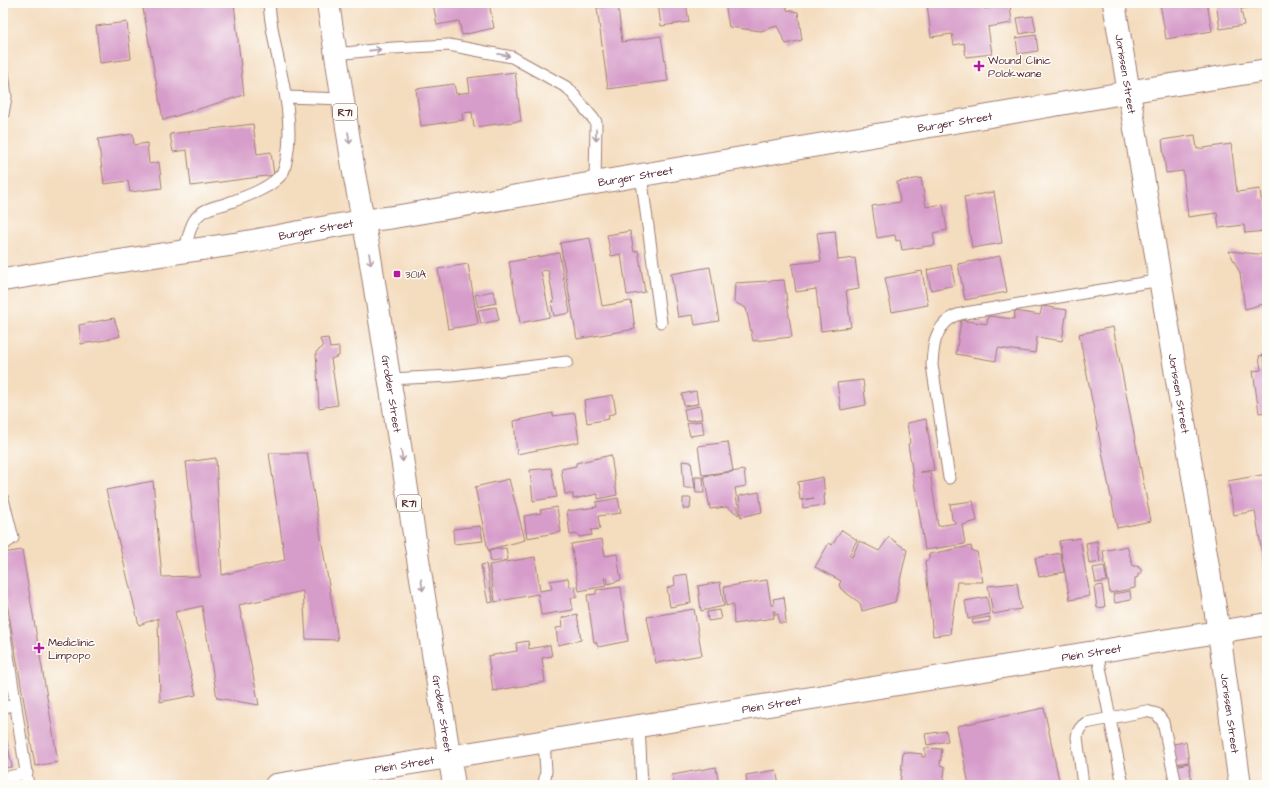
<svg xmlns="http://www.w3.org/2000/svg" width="1270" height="788" viewBox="0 0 1270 788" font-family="'Architects Daughter',sans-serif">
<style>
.building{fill:#d79dca}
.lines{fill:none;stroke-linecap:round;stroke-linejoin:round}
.lane-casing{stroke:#9f7e74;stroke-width:13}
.street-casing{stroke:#9f7e74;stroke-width:24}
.primary-casing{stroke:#9f7e74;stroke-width:24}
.lane{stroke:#fff;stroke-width:11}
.street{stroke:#fff;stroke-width:22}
.primary{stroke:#fff;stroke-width:22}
.oneway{stroke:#ae9aa0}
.poi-dot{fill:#b5179e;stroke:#fdfcf7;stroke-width:1.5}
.labels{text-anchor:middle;stroke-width:3;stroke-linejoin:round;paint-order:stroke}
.shield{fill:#fdfcf7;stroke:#806168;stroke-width:1}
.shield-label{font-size:10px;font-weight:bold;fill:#4a1f2b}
.poi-label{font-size:11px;fill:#4a1f2b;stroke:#fdfcf7;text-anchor:start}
.street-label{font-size:11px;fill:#4a1f2b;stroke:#fdfcf7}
</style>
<rect width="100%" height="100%" fill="#fdfcf7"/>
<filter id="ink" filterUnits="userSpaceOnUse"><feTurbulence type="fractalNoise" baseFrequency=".025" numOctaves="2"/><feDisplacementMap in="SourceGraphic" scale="8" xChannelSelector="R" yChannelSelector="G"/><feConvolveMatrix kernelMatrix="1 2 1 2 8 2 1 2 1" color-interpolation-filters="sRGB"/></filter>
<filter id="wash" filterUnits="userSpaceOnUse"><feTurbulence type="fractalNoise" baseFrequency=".012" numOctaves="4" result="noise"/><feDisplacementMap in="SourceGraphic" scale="16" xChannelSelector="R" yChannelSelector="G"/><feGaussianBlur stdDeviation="0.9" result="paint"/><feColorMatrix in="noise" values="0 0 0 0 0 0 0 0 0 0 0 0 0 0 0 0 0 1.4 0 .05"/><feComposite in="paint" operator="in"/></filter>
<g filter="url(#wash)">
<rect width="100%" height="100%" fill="#f4dcbe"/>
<g id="blocks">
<!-- building -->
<path class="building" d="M142,3h92l10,92 -81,25z
M433,3h56l5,25 -32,7 -3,-14 -22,4z
M658,3h28l3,19 -28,4z
M725,3h62v7l11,2 4,28 -16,4 -9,-18 -16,5 -32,-4z
M927,3h56l1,6 26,-4 2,18 -24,4 4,27 -26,3 -2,-14 -10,2 -2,-11 -21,3z
M1160,3h47l5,28 -46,8z
M1216,3h51v1l-26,5 3,16 -24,4z
M618,5l4,37 39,-6 7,45 -60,8 -11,-81z
M1033,16l3,15 -16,3 -3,-16z
M127,22l4,37 -31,4 -4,-37z
M1036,35l2,16 -20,3 -2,-16z
M515,72l6,49 -47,6 -2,-15 -10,1 1,7 -42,6 -5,-37 38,-5 2,10 14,-2 -2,-14z
M253,124l4,30 14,-2 3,23 -83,11 -4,-36 -14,2 -3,-18z
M133,134l1,11 13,-2 2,21 10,-2 3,26 -32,4 -2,-11 -24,3 -6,-45z
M1195,135l2,14 34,-5 6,48 23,-3 1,10 6,-1v33l-22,2 -1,-8 -25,3 -2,-15 -29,4 -5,-46 -17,2 -4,-33z
M921,178l5,29 17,-3 4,26 -14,3 2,12 -33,5 -2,-10 -4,1 -1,-6 -18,3 -5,-32 28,-4 -3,-20z
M994,192l8,51 -30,5 -8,-51z
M630,231l4,21 4,-2 7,42 -18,3 -6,-41 -10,2 -4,-21z
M835,231l3,29 17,-2 4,31 -13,2 5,36 -30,4 -5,-42 -20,3 -4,-28 29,-3 -4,-28z
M590,238l12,68 29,-5 4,28 -58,10 -17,-96z
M1229,251l38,4v48l-22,6 -5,-36z
M559,253l11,60 -16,3 -3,-14h3l-6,-32 -7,1 9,46 -30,6 -11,-61z
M1000,256l7,36 -42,8 -7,-36z
M468,264l10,60 -30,5 -10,-60z
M951,265l4,20 -24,5 -4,-20z
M710,267l9,54 -24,4 -2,-10 -15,2 -7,-43z
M922,271l6,34 -36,7 -7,-34z
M784,280l8,57 -39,4 -7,-33 -12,-6 1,-19z
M493,291l3,12 -18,4 -3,-12z
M1042,306l25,4 -5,31 -25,-4 -2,16 -37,-5 -2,13 -40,-7 5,-34 26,4 1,-8 26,3 1,-8 25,4z
M496,307l3,13 -18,4 -3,-14z
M114,318l6,18 -14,4 -25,4 -2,-19z
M1113,327l38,194 -34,7 -38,-194z
M328,338l2,10 9,-1v9l-8,3 7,46 -19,3 -3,-56 7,-5 -3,-8z
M1267,355v57l-8,1 -6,-42 8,-1 -2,-14z
M863,380l3,25 -25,5 -4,-27z
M696,391l2,13 -14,2 -2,-12z
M613,395l3,18 -8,2 1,4 -22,4 -3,-23z
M700,406l2,13 -16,2 -2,-12z
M553,413v3l22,-3 4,29 -62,12 -3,-33z
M926,419l8,51 -14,2h10l8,54 18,-3 -4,-4 -2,-15 23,-3 4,20 -15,4 3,19 -40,6 -17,-106 2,-1 -3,-20z
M702,421l2,13 -14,2 -3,-13z
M728,442l5,29 -31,4 -4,-29z
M269,453h38l31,187 -32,-1 -3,-48 -64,14 20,100 -42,-7 -15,-92 -27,6 21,83 -36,7 -2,-84 -19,7 -33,-135 47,-9 9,96 38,-1 -14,-114 30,-4 6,117 63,-15z
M611,455l6,40 -19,4v-5l-25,5v-5h-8l-4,-25 15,-3v-3z
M682,461l9,1 4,26h-11z
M551,468l6,29 -24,4 -3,-31z
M744,470l2,16 -11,2 4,27 -12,-8 -17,2 -6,-33z
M1267,474v103h-1l-11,-66 -21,4 -6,-34z
M695,477h8l1,16h-8z
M823,477l2,19h-1l1,9 -22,3 -1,-8 12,-2 -14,2 -2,-18z
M509,479l16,61 -37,10 -13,-63z
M759,492l3,20 -21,5 -2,-21z
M618,498l3,15 -23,3 2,13 -9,1 1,5 -13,2 -1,-3 -8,1 -3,-24 30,-4 -1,-5z
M683,498h8l-1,11h-7z
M557,507l4,25 -34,6 -3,-22 17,-3 -1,-3z
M480,526l3,15 -29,3 -1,-15z
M842,530l15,10 -8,15 3,2 7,-16 20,10 10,-14 18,13 -12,52 -33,9 -2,-8 -19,-14 -2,-4 2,-4 -26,-14 14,-24 3,2z
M1080,538l10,58 -20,4 -11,-59z
M602,539l3,17 12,-2 4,26 -13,4 -1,-6h-3l2,8 -27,5 -8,-47z
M1097,541l3,21 -11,2 -3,-21z
M971,546l1,5 5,1 6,30h-26l-7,52 -17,2 -8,-75 4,-2v-5z
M1127,546l6,20h6l-1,2h3v6h-3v3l-3,1v10l-25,5 -7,-42z
M506,548l2,12 -17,2 -2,-12z
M22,550l36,212 -23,4 -32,-186v-27z
M1060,553l4,19 -25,5 -4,-19z
M535,557l5,34 12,-2 -2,-8 18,-3 2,9 5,-1 2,11 -6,1 2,12 -32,5 -3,-21 -43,8 -6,-37z
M486,564l7,38 -5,1 -7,-38z
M1104,566l3,15 -11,2 -3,-15z
M687,574l4,29 -21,4 -3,-19 8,-3 -1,-9z
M767,580l4,25h3l-1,-6 11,-2 2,15 -1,1 1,10h-7l-1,-9 -3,1v-4h-2l1,7 -40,6 -1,-20 -7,2 -2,-19z
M720,582l4,24 -23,5 -3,-25z
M1017,583l4,26 -28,5 -5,-28z
M1102,585l3,22 -8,1 -3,-21z
M621,587l7,54 -30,6 -2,-5h-2l-7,-47 9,-1v-4z
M1130,591l1,9 -16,3 -2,-9z
M987,597l3,17 -22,5 -3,-18z
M694,609l8,46 -46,8 -9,-46z
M719,610l2,9 -13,2 -1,-9z
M577,614l4,26 -23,5 -2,-17 7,-1 -1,-9z
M990,617v4l-17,3 -1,-4z
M528,641l1,8 21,-4 2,11 -10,2 3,24 -52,9 -5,-35 29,-5 -1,-8z
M1044,708l16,77h-91l-12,-59z
M3,721l9,46 -9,1z
M946,731l2,10 -21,4 -2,-11z
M1186,742l3,20 -14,2 -3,-20z
M925,748l17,1 -2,16 5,2 -2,18h-43l3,-33 19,2v3h3z
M1189,763l3,20 -14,2 -3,-19z
M716,767l3,18h-45l-2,-10z
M776,770l3,15h-32l-1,-10z"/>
</g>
</g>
<g filter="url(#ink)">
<use href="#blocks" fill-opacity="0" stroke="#9f7e74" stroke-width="1"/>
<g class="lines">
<defs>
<path id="lane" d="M336,54l57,-6 56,-3 63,12 56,31 28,34 -1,61
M3,72l3,25 -3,17
M286,97l57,2
M641,175l20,147
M185,251c2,-9 4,-22 9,-30 6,-11 19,-14 31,-17 17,-6 48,-16 58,-32 2,-4 3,-11 4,-15 9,-52 -15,-103 -18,-154
M389,379l63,-3 115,-14
M949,478l-17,-113c1,-18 2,-35 19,-47 3,-3 10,-4 14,-5l196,-33
M3,499l10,39 -10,7
M3,623l25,162
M1097,652l26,133
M3,707l13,-2
M639,726l3,59
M3,778l24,-5
M544,785l2,-14 -2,-29
M1083,785l-6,-48c1,-7 3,-10 9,-14l60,-12 11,3 6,8 13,63"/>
<g id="street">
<path id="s1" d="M1114,3l105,629 21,153"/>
<path id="s2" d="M3,280c77,-13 154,-25 232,-36 53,-9 105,-21 159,-27l701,-119 50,-9 122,-19"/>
<path id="s3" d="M276,785l991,-161"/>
</g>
<g id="primary">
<path id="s4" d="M328,3l26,170 15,78 85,534"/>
</g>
</defs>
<!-- lane casing -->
<use href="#lane" class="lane-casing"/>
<!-- street casing -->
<use href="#street" class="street-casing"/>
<!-- primary casing -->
<use href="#primary" class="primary-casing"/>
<!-- lane -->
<use href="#lane" class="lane"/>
<!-- street -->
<use href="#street" class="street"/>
<!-- primary -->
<use href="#primary" class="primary"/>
</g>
<!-- one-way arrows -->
<defs><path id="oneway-shaft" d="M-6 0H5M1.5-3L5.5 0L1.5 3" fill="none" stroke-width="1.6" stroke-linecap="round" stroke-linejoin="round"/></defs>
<g class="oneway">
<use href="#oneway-shaft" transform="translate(375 50) rotate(-6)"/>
<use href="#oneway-shaft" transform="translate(504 55) rotate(11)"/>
<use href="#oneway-shaft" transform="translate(596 135) rotate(91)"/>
<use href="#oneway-shaft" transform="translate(349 138) rotate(81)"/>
<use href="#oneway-shaft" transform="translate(370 259) rotate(81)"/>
<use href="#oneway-shaft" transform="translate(402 456) rotate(81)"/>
<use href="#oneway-shaft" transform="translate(422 585) rotate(81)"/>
</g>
</g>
<!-- markers -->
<g class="poi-dot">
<path d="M977 60h4v4h4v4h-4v4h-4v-4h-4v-4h4z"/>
<rect x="393" y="270" width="8" height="8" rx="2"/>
<path d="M37 642h4v4h4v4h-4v4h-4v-4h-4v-4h4z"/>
</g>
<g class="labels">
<!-- shield labels -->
<g class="shield">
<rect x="333" y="104" width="24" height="16" rx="3"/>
<rect x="397" y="495" width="24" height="16" rx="3"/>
</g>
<g class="shield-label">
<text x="345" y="116">R71</text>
<text x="409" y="507">R71</text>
</g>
<!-- poi labels -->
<g class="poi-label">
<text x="988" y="64">Wound Clinic<tspan x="988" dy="13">Polokwane</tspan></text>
<text x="405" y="278">301A</text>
<text x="48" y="646">Mediclinic<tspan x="48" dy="13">Limpopo</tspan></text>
</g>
<!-- street labels -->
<g class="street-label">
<text dy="4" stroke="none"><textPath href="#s1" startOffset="72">Jorissen Street</textPath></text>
<text dy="4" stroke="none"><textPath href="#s2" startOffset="965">Burger Street</textPath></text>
<text dy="4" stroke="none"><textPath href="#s2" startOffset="641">Burger Street</textPath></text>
<text dy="4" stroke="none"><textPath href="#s2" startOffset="317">Burger Street</textPath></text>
<text dy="4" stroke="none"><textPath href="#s4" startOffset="396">Grobler Street</textPath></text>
<text dy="4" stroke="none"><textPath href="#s1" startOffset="396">Jorissen Street</textPath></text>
<text dy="4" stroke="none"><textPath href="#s3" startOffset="826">Plein Street</textPath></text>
<text dy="4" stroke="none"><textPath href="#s3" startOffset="502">Plein Street</textPath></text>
<text dy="4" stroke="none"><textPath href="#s4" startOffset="720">Grobler Street</textPath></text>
<text dy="4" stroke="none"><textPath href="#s1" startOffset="720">Jorissen Street</textPath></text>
<text dy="4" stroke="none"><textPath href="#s3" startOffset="130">Plein Street</textPath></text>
</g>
</g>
<!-- margin -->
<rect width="1270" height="788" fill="none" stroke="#fdfcf7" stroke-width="16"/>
</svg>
